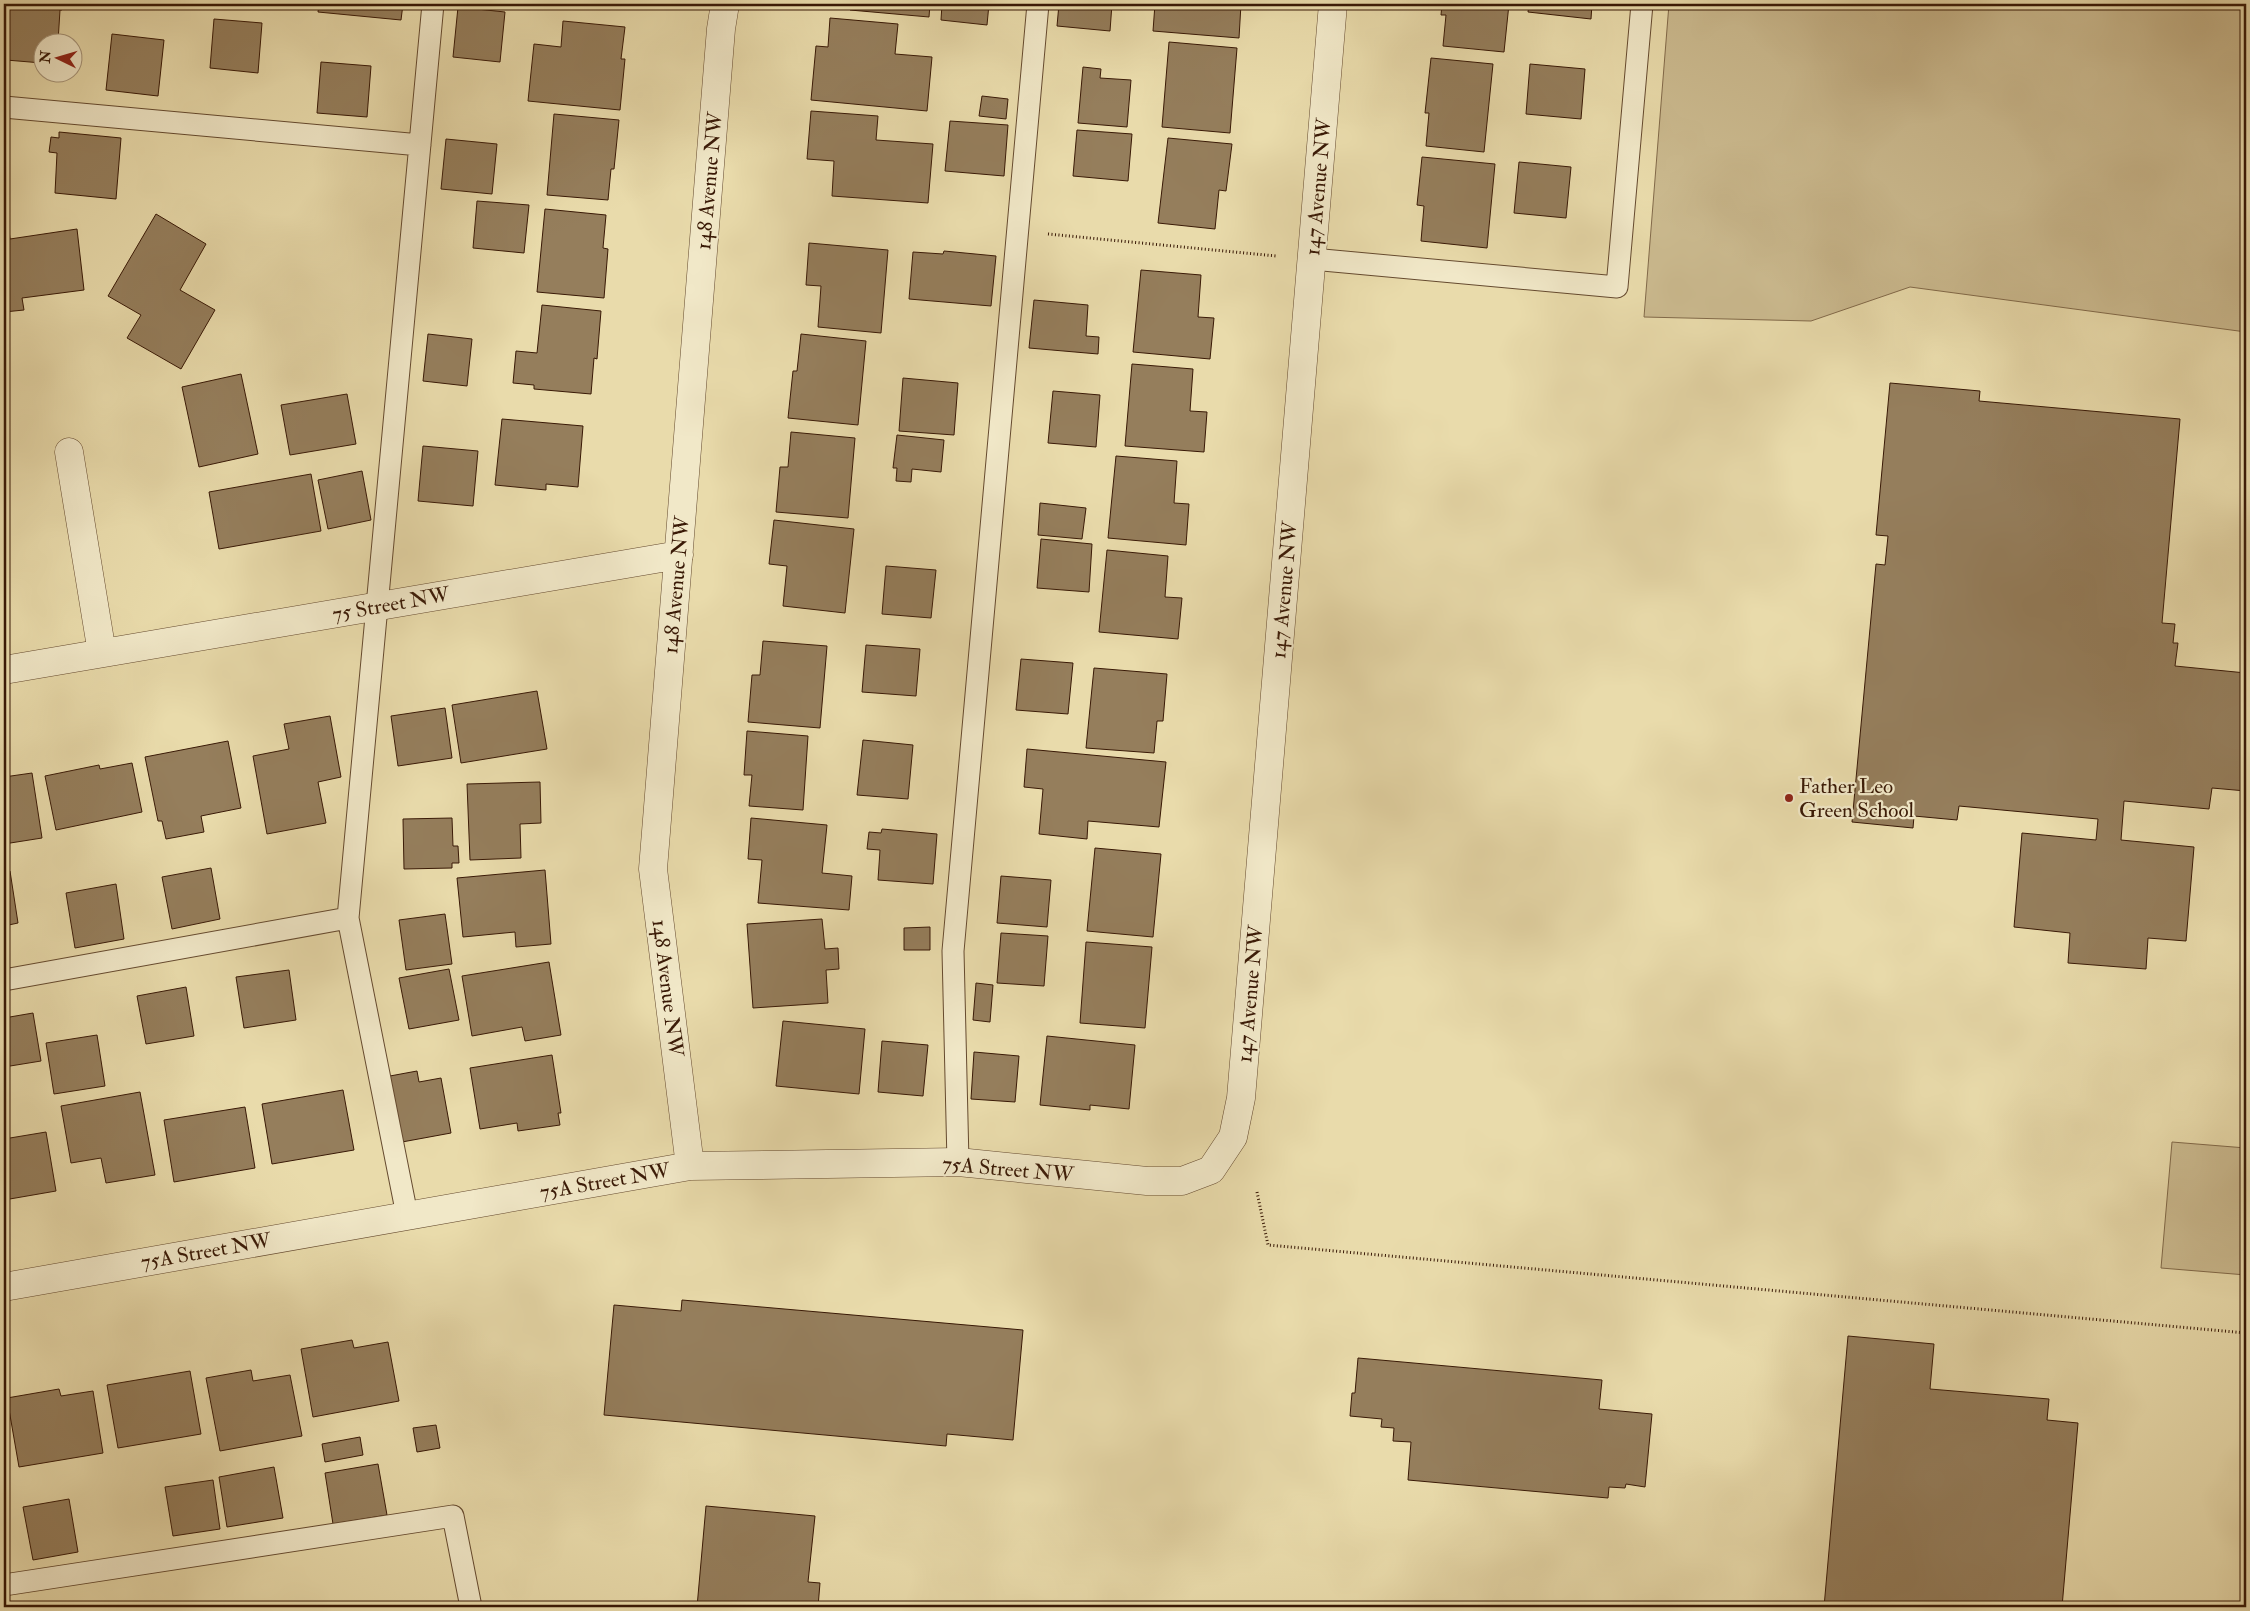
<svg xmlns="http://www.w3.org/2000/svg" width="2250" height="1611" viewBox="0 0 2250 1611" font-family="'IM FELL Double Pica',serif">
<style>
.green{fill:#cbba8f;stroke:#826a4a}
.building{fill:#957e5c;stroke:#391906}
.lines{fill:none;stroke-linecap:round;stroke-linejoin:round}
.service-casing{stroke:#654a2f;stroke-width:23}
.minor-casing{stroke:#654a2f;stroke-width:29}
.path{stroke:#391906;stroke-width:3;stroke-dasharray:1 2.5;stroke-linecap:butt}
.service{stroke:#f1e8c8;stroke-width:21}
.minor{stroke:#f1e8c8;stroke-width:28}
.poi-dot{fill:#8f2418;stroke:#f1e8c8;stroke-width:2}
.labels{text-anchor:middle;stroke-width:4.5;stroke-linejoin:round;paint-order:stroke}
.street-label{font-size:21px;fill:#391906;stroke:#f1e8c8}
.poi-label{font-size:21px;fill:#391906;stroke:#f1e8c8;text-anchor:start}
</style>
<rect width="100%" height="100%" fill="#e9dbab"/>
<filter id="stains"><feTurbulence type="fractalNoise" baseFrequency=".004" numOctaves="4"/><feColorMatrix values="0 0 0 0 .2 0 0 0 0 .09 0 0 0 0 .02 0 0 0 .5 -.17"/></filter>
<radialGradient id="worn" r=".72"><stop offset=".6" stop-color="#630" stop-opacity="0"/><stop offset="1" stop-color="#630" stop-opacity=".3"/></radialGradient>
<!-- green -->
<path class="green" d="M1669,4h577v328l-336,-45 -99,34 -167,-4z
M2172,1142l74,6v127l-85,-7z"/>
<!-- building -->
<path class="building" d="M18,4h46l-2,6h-2l-2,32h-16v21l-36,-3 4,-55h8z
M258,4h49l-1,4z
M319,4h84l-2,16 -83,-8z
M851,4h79l-1,13 -79,-7z
M942,4h47l-2,21 -46,-5z
M1059,4h53l-2,27 -53,-5z
M1155,4h86l-2,34 -86,-7z
M1442,4h67l-5,48 -61,-6 3,-31h-5z
M1529,4h63l-1,15 -63,-7z
M458,7l47,5 -5,50 -47,-5z
M4,13h4l-2,30h-2z
M830,18l68,6 -3,30 37,3 -5,54 -116,-11 5,-54 12,1z
M214,19l48,4 -4,50 -48,-5z
M563,21l62,6 -4,32h4l-5,51 -92,-9 6,-57 27,3z
M112,34l52,6 -6,56 -52,-6z
M1169,42l68,6 -7,85 -68,-6z
M1431,58l62,6 -9,88 -58,-6 3,-33h-4z
M321,62l50,4 -4,51 -50,-4z
M1530,64l55,5 -4,50 -55,-5z
M1083,67l18,2 -1,9 31,2 -4,47 -49,-4z
M982,96l26,3 -2,20 -27,-3z
M811,111l67,5 -2,24 57,4 -5,59 -96,-7 2,-35 -27,-2z
M554,114l65,6 -5,49h-3l-3,31 -61,-5z
M950,121l58,4 -4,51 -59,-5z
M1077,130l55,4 -4,47 -55,-5z
M59,132l62,6 -5,61 -61,-6 2,-40 -8,-1 2,-15 8,1z
M1168,138l64,6 -6,47 -7,-1 -4,39 -57,-6z
M446,139l51,5 -5,50 -51,-5z
M1422,157l73,7 -8,84 -66,-7 3,-35 -7,-1z
M1519,162l52,5 -5,51 -52,-5z
M477,201l52,4 -5,48 -51,-5z
M545,209l61,6 -3,33 5,1 -4,49 -67,-6z
M156,214l50,30 -26,46 35,20 -34,59 -54,-31 14,-23 -33,-19z
M4,221h4l2,18 67,-10 7,61 -62,8 2,12 -20,2z
M809,243l79,7 -7,83 -63,-6 3,-41 -15,-1z
M944,251l52,5 -5,50 -82,-7 4,-47 30,2z
M1141,270l60,5 -3,42 16,1 -4,41 -77,-7z
M1034,300l54,5 -2,31 13,1 -1,17 -69,-6z
M542,305l59,6 -4,48 -3,-1 -3,36 -57,-5v-4l-21,-2 3,-32 21,2z
M428,334l44,5 -5,47 -44,-5z
M801,334l65,7 -8,84 -70,-7 5,-47h4z
M1132,364l61,5 -3,42 17,1 -3,40 -79,-6z
M241,374l17,80 -59,13 -17,-80z
M903,378l55,5 -4,52 -55,-4z
M1890,383l90,8 -1,10 201,18 -18,204 13,1 -2,19h5l-3,23 71,7v118l-34,-3 -3,21 -85,-8 -3,39 73,7 -8,94 -38,-3 -2,31 -78,-6 2,-30 -56,-6 8,-94 74,7 2,-21 -139,-13 -2,14 -43,-4 -1,12 -61,-6 24,-258 9,1 3,-29 -12,-1z
M1053,391l47,4 -4,52 -48,-4z
M347,394l9,50 -66,11 -9,-50z
M502,419l81,7 -5,61 -32,-3v6l-51,-5z
M791,432l64,6 -7,80 -72,-6 4,-45h8z
M897,435l47,5 -3,32 -29,-3 -1,13 -15,-1 1,-13h-4z
M423,446l55,5 -5,55 -55,-5z
M1116,456l61,5 -3,42 15,1 -3,41 -78,-7z
M362,471l9,49 -43,9 -10,-49z
M311,474l10,57 -102,18 -10,-57z
M1040,503l46,5 -4,31 -44,-4z
M774,520l80,9 -9,84 -62,-7 4,-40 -18,-2z
M1041,539l51,5 -3,48 -52,-4z
M1107,550l61,6 -3,41 17,1 -4,41 -79,-7z
M886,566l50,4 -5,48 -49,-4z
M763,641l64,5 -7,82 -72,-6 4,-47h8z
M866,645l54,4 -4,47 -54,-4z
M1021,659l52,4 -5,51 -52,-4z
M1094,668l73,6 -4,47h-6l-3,32 -68,-5z
M537,691l10,58 -86,14 -9,-58z
M445,708l7,50 -54,8 -7,-50z
M330,716l11,61 -23,5 8,41 -59,11 -14,-78 36,-7 -5,-25z
M747,731l61,5 -5,74 -54,-4 3,-31h-8z
M863,740l50,5 -5,54 -51,-4z
M228,741l13,67 -40,8 3,16 -38,7 -4,-18h-4l-13,-64z
M1027,749l139,13 -7,65 -71,-6 -1,18 -48,-5 4,-45 -19,-2z
M132,763l10,49 -86,18 -11,-54 54,-11 1,4z
M32,773l10,65 -38,6v-67z
M540,782l1,41 -21,1 1,34 -51,2 -3,-76z
M452,818l1,28h5l1,17h-7v5l-48,1 -1,-50z
M751,818l76,7 -5,48 30,3 -3,34 -91,-7 4,-43 -14,-1z
M882,829l55,5 -4,50 -55,-4 2,-30 -13,-1 2,-17 12,1z
M1095,848l66,6 -8,83 -66,-6z
M211,868l9,51 -48,10 -10,-52z
M545,870l6,74 -35,3 -1,-15 -52,5 -6,-59z
M10,871l8,52 -14,3v-54z
M1001,876l50,4 -4,47 -50,-4z
M116,884l8,55 -49,9 -9,-55z
M445,914l7,50 -46,6 -7,-50z
M822,919l3,30 13,-1 1,21 -13,1 2,33 -75,5 -6,-84z
M930,927v23h-26v-22z
M1001,933l47,3 -4,50 -47,-3z
M1086,942l66,5 -7,81 -65,-5z
M549,962l12,73 -36,6 -3,-14 -50,9 -10,-60z
M449,969l10,51 -50,9 -10,-51z
M289,970l7,50 -52,8 -8,-51z
M976,983l17,2 -3,37 -17,-2z
M186,987l8,49 -48,8 -9,-48z
M33,1013l8,48 -37,6v-49z
M783,1021l82,8 -6,65 -83,-8z
M97,1035l8,51 -51,8 -8,-51z
M1047,1036l88,9 -6,64 -39,-4v5l-50,-5z
M882,1041l46,4 -5,51 -45,-4z
M974,1052l45,4 -4,46 -44,-3z
M552,1055l9,58h-3l2,12 -42,6 -1,-8 -37,6 -10,-61z
M417,1071l2,11 22,-4 10,55 -49,9 -12,-66z
M343,1090l11,60 -82,14 -10,-60z
M140,1092l15,83 -49,8 -5,-25 -30,5 -10,-57z
M245,1107l10,61 -81,14 -10,-62z
M46,1132l10,59 -52,9v-61z
M682,1300l341,30 -10,110 -66,-6 -1,12 -342,-31 10,-110 67,6z
M1848,1336l86,8 -4,45 119,10 -2,21 31,3 -16,184h-238z
M352,1340l2,8 34,-6 11,59 -86,16 -12,-68z
M1358,1358l244,22 -3,29 53,5 -7,73 -19,-3 -1,4 -16,-1 -1,11 -200,-18 3,-38 -18,-1 1,-13 -13,-1 1,-8 -32,-3 2,-23h3z
M251,1370l2,11 37,-6 12,61 -82,15 -14,-73z
M190,1371l11,63 -83,14 -11,-63z
M59,1389l2,7 32,-5 10,62 -84,14 -12,-69z
M436,1425l4,23 -23,4 -4,-24z
M360,1437l3,18 -38,7 -3,-18z
M4,1457l5,30 -5,1z
M378,1464l9,51 -54,9 -8,-51z
M274,1467l9,51 -56,9 -8,-50z
M213,1480l7,49 -47,7 -8,-49z
M69,1499l9,53 -45,8 -10,-53z
M706,1506l109,10 -7,66 12,1 -2,24h-121z"/>
<g class="lines">
<defs>
<path id="service" d="M4,107l416,38
M1312,259l305,28 25,-283
M4,980l344,-62
M958,1162l-5,-211 85,-947
M407,1215l-59,-297 85,-914
M4,1585l449,-69 18,91"/>
<path id="minor" d="M69,452l33,201
M4,670l675,-115
M690,1166l-37,-297 68,-840 4,-25
M4,1287l686,-121 268,-4 189,19h35l29,-11 22,-33 8,-39 92,-1094"/>
</defs>
<!-- service casing -->
<use href="#service" class="service-casing"/>
<!-- minor casing -->
<use href="#minor" class="minor-casing"/>
<!-- path -->
<path class="path" d="M1048,234l228,22
M1257,1192l11,53 978,88"/>
<!-- service -->
<use href="#service" class="service"/>
<!-- minor -->
<use href="#minor" class="minor"/>
</g>
<!-- markers -->
<circle class="poi-dot" cx="1789" cy="798" r="5"/>
<g class="labels">
<!-- street labels -->
<g class="street-label">
<text transform="translate(709 181) rotate(-85)" y="7">148 Avenue NW</text>
<text transform="translate(1318 187) rotate(-85)" y="7">147 Avenue NW</text>
<text transform="translate(676 585) rotate(-85)" y="7">148 Avenue NW</text>
<text transform="translate(1284 590) rotate(-85)" y="7">147 Avenue NW</text>
<text transform="translate(391 604) rotate(-10)" y="7">75 Street NW</text>
<text transform="translate(668 988) rotate(83)" y="7">148 Avenue NW</text>
<text transform="translate(1250 994) rotate(-85)" y="7">147 Avenue NW</text>
<text transform="translate(1008 1169) rotate(5)" y="7">75A Street NW</text>
<text transform="translate(605 1181) rotate(-10)" y="7">75A Street NW</text>
<text transform="translate(206 1251) rotate(-10)" y="7">75A Street NW</text>
</g>
<!-- poi labels -->
<g class="poi-label">
<text x="1799" y="793">Father Leo<tspan x="1799" dy="24">Green School</tspan></text>
</g>
</g>
<!-- margin -->
<rect width="2250" height="1611" fill="none" stroke="#e9dbab" stroke-width="20"/>
<rect x="5" y="5" width="2240" height="1601" fill="none" stroke="#391906" stroke-width="2.5"/>
<rect x="10" y="10" width="2230" height="1591" fill="none" stroke="#391906"/>
<!-- north arrow -->
<g transform="translate(58 58) rotate(275)"><circle r="24" fill="#f1e8c8" stroke="#a7957a"/>
<path d="M0-4L9 19L0 12L-9 19Z" fill="#8f2418"/>
<text y="-8" font-size="14" font-weight="bold" text-anchor="middle" fill="#391906">N</text>
</g>
<rect width="100%" height="100%" filter="url(#stains)"/>
<rect width="100%" height="100%" fill="url(#worn)"/>
</svg>
